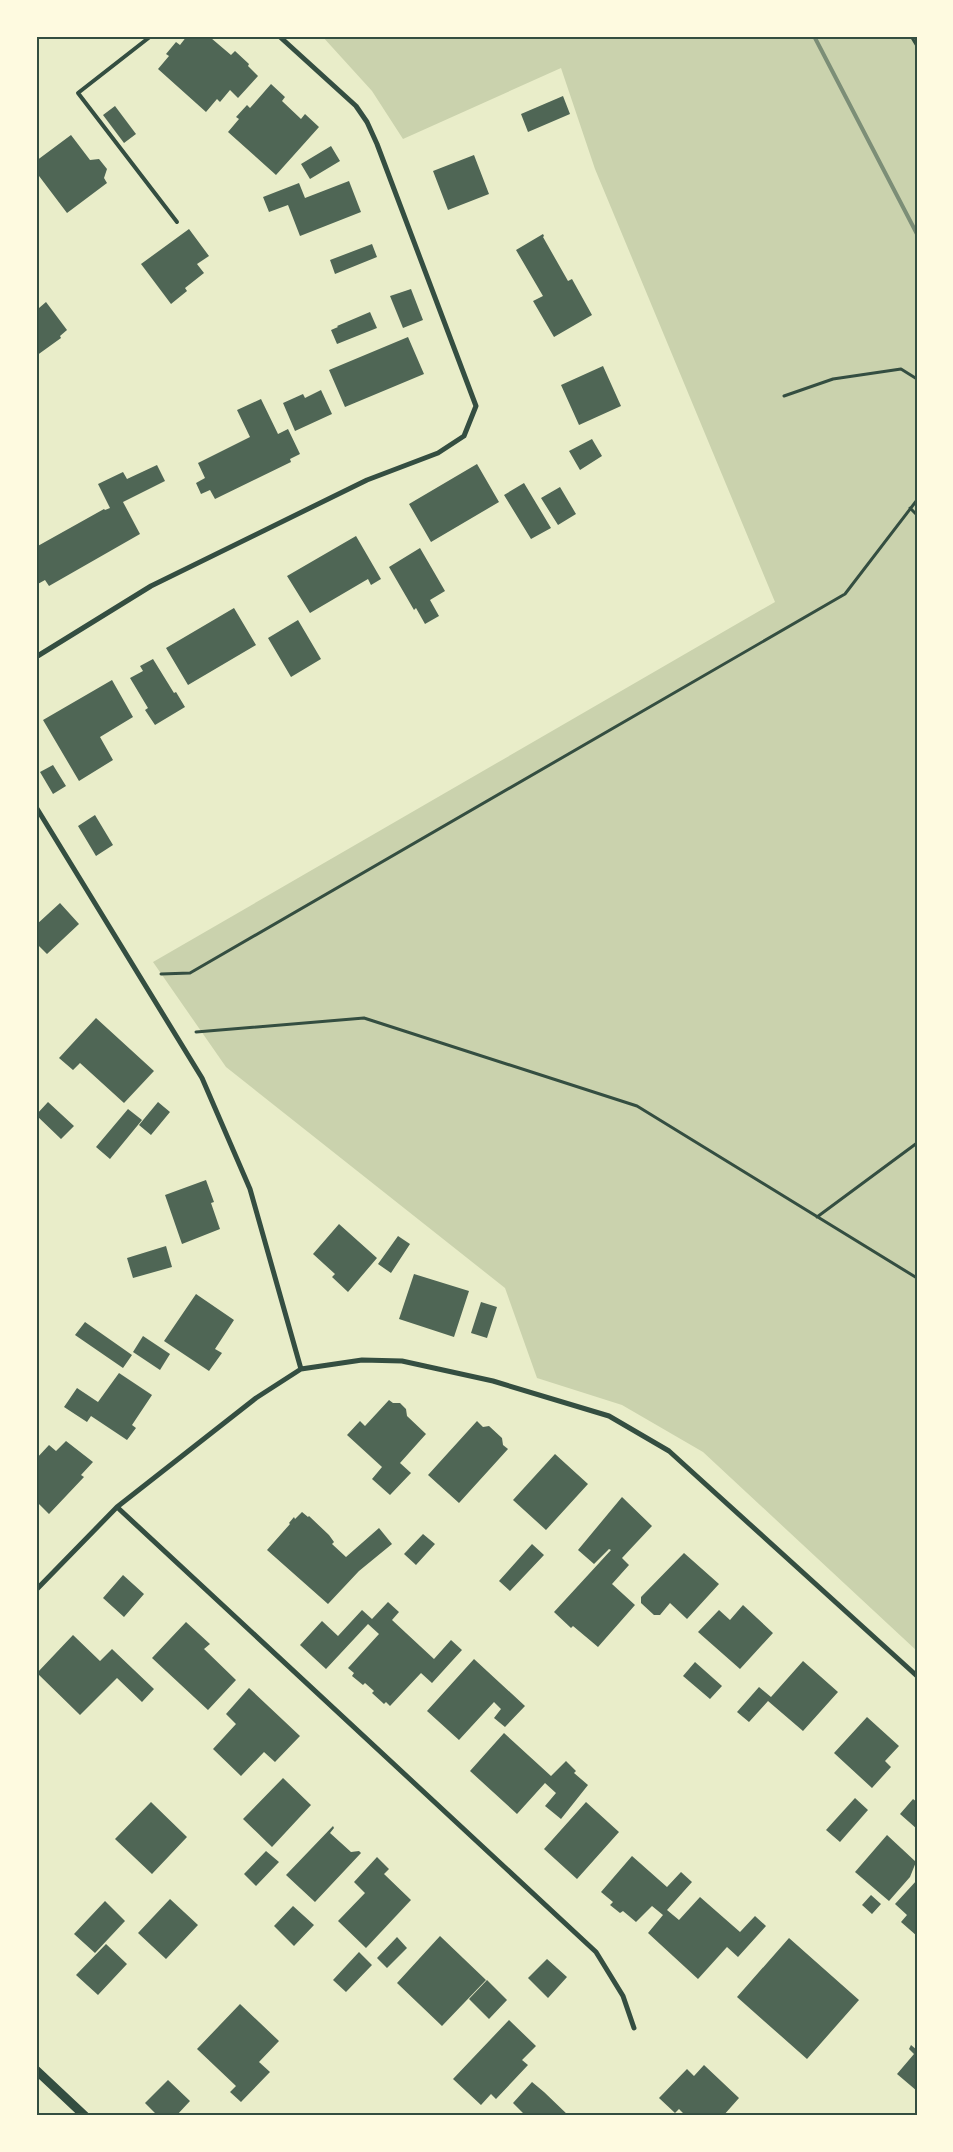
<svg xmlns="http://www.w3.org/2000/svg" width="953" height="2152" viewBox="0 0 953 2152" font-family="'Golos Text',sans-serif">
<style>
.green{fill:#cad2ad}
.building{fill:#4f6655}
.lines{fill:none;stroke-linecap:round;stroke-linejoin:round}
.path{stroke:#344e41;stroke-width:3}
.service{stroke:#344e41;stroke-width:4}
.minor{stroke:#344e41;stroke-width:5}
.tertiary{stroke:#344e41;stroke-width:9}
.rail{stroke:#7c8e77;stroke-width:4}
.neatline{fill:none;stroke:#344e41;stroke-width:2}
</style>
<rect width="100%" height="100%" fill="#e9edc9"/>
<!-- green -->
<path class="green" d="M322,36h595v1615l-214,-199 -81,-47 -85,-27 -32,-90 -279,-221 -73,-105 622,-360 -180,-433 -34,-101 -158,71 -31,-48z"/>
<!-- building -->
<path class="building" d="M187,36h26l-2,2 20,17 4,-4 14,13 -1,2 10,10 -20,22 -8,-8 -10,12 -3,-3 -11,13 -48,-43 11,-13 -3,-2 10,-12 4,3z
M271,84l14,13 -3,4 19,18 4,-5 14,13 -43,48 -48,-43 11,-13 -3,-2 11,-12 3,3z
M563,96l7,18 -42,18 -7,-18z
M115,106l21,28 -12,9 -21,-28z
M71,135l19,25 9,-1 8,10 -3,9 3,5 -40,30 -31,-41v-11z
M331,146l9,15 -30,18 -9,-15z
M474,155l15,39 -41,16 -15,-39z
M349,181l12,31 -61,24 -12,-31 -19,7 -6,-15 36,-14 6,15z
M189,229l20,27 -12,8 7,9 -19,15 2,3 -16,13 -30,-40z
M543,234l1,2 -1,1 25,44 4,-2 20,36 -38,22 -21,-36 10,-5 -27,-46z
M372,244l5,13 -42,17 -5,-14z
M411,289l12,31 -20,8 -13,-32z
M46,302l21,28 -7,6 1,2 -25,18v-51l3,3z
M370,312l7,16 -40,16 -6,-14 7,-3 -1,-1z
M408,337l16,37 -79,33 -16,-37z
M603,366l18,40 -42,19 -18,-40z
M321,390l11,24 -37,17 -12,-28 20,-9 2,4z
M261,399l17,35 10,-5 12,25 -10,5 1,3 -76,37 -5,-9 -9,4 -5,-11 9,-5 -7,-15 52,-26 -13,-27z
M592,439l10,17 -22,14 -11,-19z
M477,464l22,38 -68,40 -22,-38z
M157,465l8,16 -42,21 17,32 -91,52 -4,-6 -9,5v-38l68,-38 1,1 5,-2 -12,-24 25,-12 4,7z
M524,483l27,45 -20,11 -27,-44z
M560,487l16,27 -18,11 -17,-27z
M356,536l25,43 -10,6 -3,-6 -58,34 -23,-37z
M420,548l25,43 -15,9 9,16 -14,8 -9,-16 -2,2 -25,-43z
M234,608l22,37 -68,40 -22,-37z
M298,620l23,39 -30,18 -23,-39z
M153,659l21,34 2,-1 9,15 -30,18 -10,-15 3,-2 -18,-30 13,-7 -3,-5z
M112,680l21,37 -33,20 13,23 -34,21 -36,-61z
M53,765l13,21 -13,8 -13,-22z
M95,815l18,30 -17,11 -18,-30z
M60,903l19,21 -32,30 -11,-11v-18z
M96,1018l58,53 -30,32 -44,-40 -7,7 -14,-12z
M48,1102l26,24 -13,13 -25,-24z
M158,1102l12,10 -19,23 -12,-10z
M128,1109l14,11 -32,39 -14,-12z
M206,1180l8,22 -3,1 9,26 -38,15 -17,-49z
M339,1224l38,34 -29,34 -16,-15 3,-3 -22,-20z
M398,1236l12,8 -19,29 -13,-9z
M166,1246l6,21 -39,11 -6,-20z
M414,1274l55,17 -15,46 -55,-18z
M196,1294l38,26 -19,29 7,4 -13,18 -45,-30z
M481,1302l16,5 -10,31 -16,-5z
M85,1322l47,33 -9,13 -48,-33z
M143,1336l27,18 -10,16 -27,-18z
M119,1373l33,22 -20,30 4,3 -9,12 -36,-24 -4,6 -23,-15 13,-19 21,14z
M389,1400l4,3h7l6,6 1,7 19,18 -26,29 11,10 -21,22 -18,-16 10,-12 -35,-32 13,-14 5,5z
M477,1421l6,6 6,-1 13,12 1,7 5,4 -49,54 -31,-28z
M66,1441l27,21 -12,13 3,2 -35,37 -13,-13v-42l13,-14 7,6z
M555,1454l33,30 -42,46 -33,-30z
M622,1497l30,29 -30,32 7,7 -17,19 23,21 -37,42 -25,-21 -2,2 -17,-16 57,-62 -2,-1 -15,15 -16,-14z
M302,1512l6,5 1,-1 20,19 5,7 -2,2 14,13 33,-29 13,16 -33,27 -31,33 -61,-54 23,-26 -1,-1 5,-6 1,2z
M423,1534l12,10 -19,21 -12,-11z
M532,1544l12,11 -34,36 -11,-10z
M684,1553l35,31 -32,35 -17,-16 -10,12h-6l-13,-12v-6z
M123,1575l21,19 -20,23 -21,-19z
M388,1602l11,10 -7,8 42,39 17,-19 11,10 -30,33 -11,-10 -31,33 -4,-4 -2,2 -12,-11 2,-2 -9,-8 -2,2 -11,-9 2,-3 -6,-5 31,-34 -11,-10 -42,45 -26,-24 22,-24 16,15 24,-26 10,9z
M743,1605l30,28 -33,36 -42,-37 21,-22 11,10z
M186,1622l24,22 -6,5 32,31 -28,30 -56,-52z
M73,1635l27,26 12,-12 42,40 -12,13 -25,-24 -37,37 -43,-42z
M474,1659l51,47 -20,21 -11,-9 7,-9 -7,-7 -35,38 -32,-29z
M803,1661l35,31 -35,39 -35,-30 -19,21 -12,-10 22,-25 12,10z
M695,1662l27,24 -12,13 -27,-23z
M249,1688l51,48 -25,26 -11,-10 -23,24 -28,-27 23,-25 -10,-10z
M867,1717l32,29 -14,15 6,6 -19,21 -38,-35z
M504,1733l47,43 15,-15 10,10 -2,2 14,12 -27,34 -16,-13 11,-13 -11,-10 -28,31 -47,-43z
M283,1778l28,27 -39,42 -29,-28z
M855,1798l13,12 -28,32 -14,-12z
M913,1799l4,3v27l-17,-15z
M151,1802l36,35 -35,37 -37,-35z
M586,1802l33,30 -42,47 -33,-30z
M333,1826l1,2 -4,5 21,19 8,-1 2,2 -46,49 -29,-27z
M887,1835l29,27 -6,15 -21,24 -34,-29z
M266,1851l13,11 -23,24 -12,-12z
M632,1856l35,31 14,-15 11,10 -25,28 12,10 21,-23 40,35 15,-16 11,10 -28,31 -11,-10 -29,32 -50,-46 15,-18 -11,-9 -16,16 -13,-11 -3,2 -10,-8 3,-3 -12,-10z
M377,1857l12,12 -5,5 27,26 -45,48 -28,-27 27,-28 -11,-11z
M917,1880v56l-16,-14 6,-7 -12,-11z
M871,1895l10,9 -9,10 -10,-9z
M170,1899l28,26 -32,34 -28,-26z
M105,1901l20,20 -30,32 -21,-19z
M293,1906l21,19 -20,21 -20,-20z
M440,1936l46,44 -44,46 -45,-43z
M397,1937l10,11 -20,20 -10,-10z
M789,1938l70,62 -52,59 -70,-62z
M106,1944l21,20 -29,31 -22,-20z
M359,1952l13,13 -26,27 -13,-12z
M547,1959l20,18 -19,21 -20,-20z
M487,1980l20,20 -18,19 -20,-20z
M240,2004l39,37 -20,21 11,10 -29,30 -11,-10 6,-6 -39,-37z
M509,2020l27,26 -14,14 6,5 -32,34 -5,-5 -10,11 -28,-26z
M911,2045l6,5v41l-20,-17 17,-20 -5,-5z
M704,2065l35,33 -16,18h-37l-7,-7 -4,4 -16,-15 28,-29 7,7z
M168,2080l22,21 -14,15h-18l-13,-13z
M532,2082l12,10 25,24h-43l-13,-13z"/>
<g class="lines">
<!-- path -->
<path class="path" d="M911,36l6,10
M784,396l49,-17 68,-10 16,10
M910,508l7,7
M161,974l29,-1 655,-379 72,-94
M196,1032l168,-14 273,88 280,172
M817,1217l100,-74"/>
<!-- service -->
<path class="service" d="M151,36l-73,57 99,129"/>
<!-- minor -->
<path class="minor" d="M36,657l115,-71 216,-106 71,-27 26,-17 12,-30 -99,-262 -10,-22 -11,-16 -77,-70
M36,807l166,271 48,111 51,180
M117,1507l479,445 27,44 11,32
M36,1590l81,-83 139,-109 45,-29 61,-9 40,1 91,20 116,35 60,35 248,225"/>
<!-- tertiary -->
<path class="tertiary" d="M36,2070l49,46"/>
<!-- rail -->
<path class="rail" d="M814,36l103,198"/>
</g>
<!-- border -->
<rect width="953" height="2152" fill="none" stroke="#fefae0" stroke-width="75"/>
<rect x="38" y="38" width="878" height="2076" class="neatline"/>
</svg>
